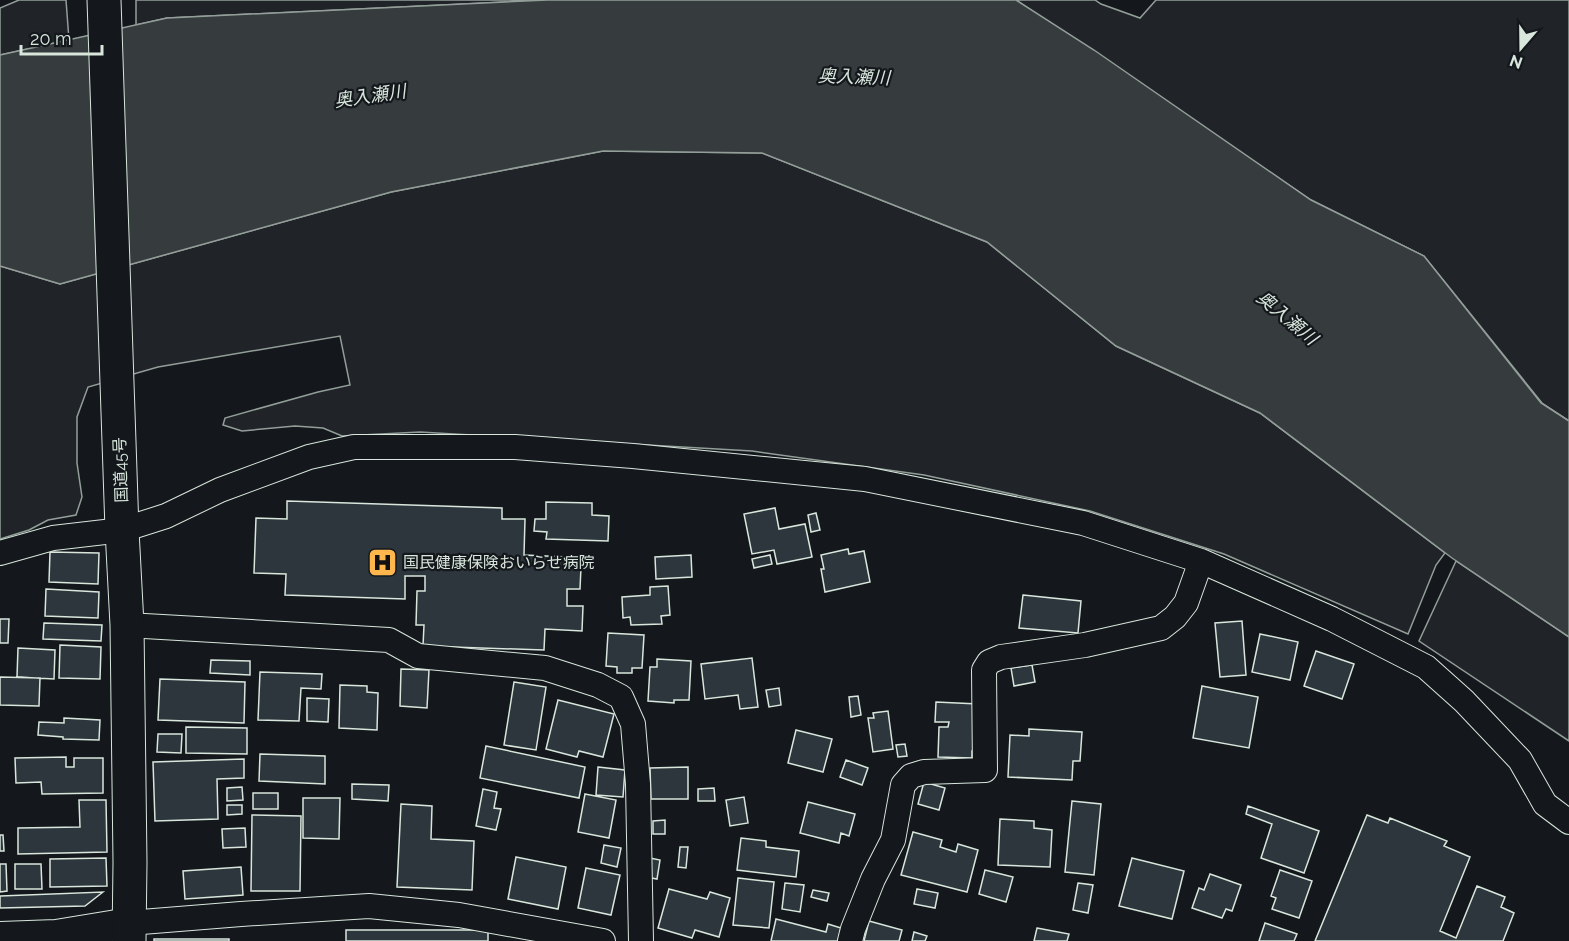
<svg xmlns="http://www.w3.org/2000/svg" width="1569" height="941" viewBox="0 0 1569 941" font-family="Raleway,'Noto Sans JP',sans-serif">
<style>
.green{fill:#202428;stroke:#939e99;stroke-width:1.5}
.water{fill:#363b3e;stroke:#939e99;stroke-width:1.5}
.building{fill:#2c363c;stroke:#d8e6dc;stroke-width:1.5}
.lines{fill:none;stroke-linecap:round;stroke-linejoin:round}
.minor-casing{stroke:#d8e6dc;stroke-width:26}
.tertiary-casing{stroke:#d8e6dc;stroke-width:32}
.trunk-casing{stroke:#d8e6dc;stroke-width:35}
.minor{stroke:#14181c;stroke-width:24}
.tertiary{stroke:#14181c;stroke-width:30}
.trunk{stroke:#14181c;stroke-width:33}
.labels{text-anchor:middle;stroke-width:4.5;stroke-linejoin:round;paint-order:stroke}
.street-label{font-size:16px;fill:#d8e6dc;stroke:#14181c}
.poi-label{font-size:16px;fill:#d8e6dc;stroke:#14181c;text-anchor:start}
.water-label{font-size:18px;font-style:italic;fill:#d8e6dc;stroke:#14181c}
</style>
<rect width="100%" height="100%" fill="#14181c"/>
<!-- green -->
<path class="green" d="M19,0h47l3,40 -69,15v-47z
M136,0h411l-380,18 -31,7z
M1016,0h79l6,4 39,14 16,-18h413v421l-27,-18 -118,-147 -113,-56z
M603,151l159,2 225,89 129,104 144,67 185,140 -9,12 -28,69 -184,-80 -134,-43 -166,-36 -172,-24 -332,-19 -78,4 -19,-8 -28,-2 -53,5 -19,-6 2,-7 93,-26 32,-7 -10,-49 -182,31 -70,20 -11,30v46l5,34 -6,18 -28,5 -19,10 -29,9v-273l60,18 331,-92z
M1456,561l113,76v104l-150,-100z"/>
<!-- water -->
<path class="water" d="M547,0h469l78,50 217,150 113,56 117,147 28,18v216l-117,-79 -192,-145 -144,-67 -129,-104 -225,-89 -159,-2 -212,41 -331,92 -60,-18v-211l167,-37z"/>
<!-- building -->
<path class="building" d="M287,501l215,7v11h23l-1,36 44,2v9l13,1 -1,22h-13v17h16l-1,25 -37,-2 -1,21 -121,-4 1,-21h-8l1,-34h8v-15h-20v23l-120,-4 1,-21 -32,-1 2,-55 31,1z
M546,502l46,1v12l17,1 -1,25 -62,-2 1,-7 -13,-1 1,-12h11z
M775,508l4,21 26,-5 7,33 -35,7 -3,-14 -22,4 -8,-40z
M816,513l4,17 -9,2 -3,-17z
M848,549l1,5 15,-3 6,31 -45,10 -4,-23h3l-3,-14z
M50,552l49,1 -1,31 -49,-2z
M691,555l1,22 -36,2 -1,-22z
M770,555l2,9 -18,4 -2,-9z
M668,586l2,29 -9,1 1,8 -31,1 -1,-8 -7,1 -1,-21 28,-2v-8z
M46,589l53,3 -1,26 -53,-2z
M1023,595l58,6 -3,32 -59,-5z
M0,619h9l-1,24h-8z
M1242,621l4,54 -26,2 -5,-54z
M44,623l58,2 -1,16 -58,-2z
M608,633l36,2 -2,33h-10v5h-15v-6l-11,-1z
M1260,634l38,8 -8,38 -38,-8z
M60,645l41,2 -1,32 -41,-1z
M18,648l37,2 -1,29 -37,-2z
M1316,651l38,13 -12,35 -38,-13z
M752,658l6,49 -18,2 -2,-14 -33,4 -4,-35z
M657,659l34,2 -2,39h-15v3l-26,-2 2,-34h7z
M211,660l39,1v14l-40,-2z
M1032,665l3,17 -21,4 -3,-18z
M401,669l28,1 -2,38 -27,-2z
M260,672l62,2 -1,15 -20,-1 -2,33 -41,-1z
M0,677l40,1 -1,28 -39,-1z
M160,679l85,3 -1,41 -86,-3z
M514,682l32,5 -10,63 -32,-5z
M340,685l27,1v6l11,1 -1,37 -38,-2z
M1202,686l56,11 -9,51 -56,-10z
M779,688l2,17 -12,2 -3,-17z
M858,696l3,19 -10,2 -2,-20z
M307,698l22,1 -1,23 -21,-1z
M558,700l56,14 -11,43 -24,-6 -2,6 -31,-8z
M936,702l42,2 -3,47h-3v7l-34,-1 1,-30h9l1,-5h-14z
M888,711l5,38 -20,3 -5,-34h6l-1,-5z
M64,718l36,2 -1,20 -36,-1v-2l-25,-2 1,-13 25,1z
M186,727l61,1v26l-61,-1z
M1029,729l53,3 -2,29h-7l-1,19 -64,-3 2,-42 19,1z
M796,730l36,9 -9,33 -35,-9z
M158,734h24l-1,19 -24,-1z
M905,744l2,12 -9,1 -2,-12z
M486,746l99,21 -6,31 -99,-20z
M260,754l65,2v28l-66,-3z
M66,757v10h8v-9h29v35l-61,1 -1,-12 -25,1 -1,-25z
M244,759v19l-27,1 1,40 -63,2 -2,-59z
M846,760l22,8 -6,17 -22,-8z
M598,767l27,3 -2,27 -27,-2z
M688,767v32h-37l-1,-31z
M924,782l21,6 -6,22 -21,-6z
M352,784l37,1 -1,16 -36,-2z
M242,787l1,13 -16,1v-13z
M714,788l1,13h-17v-12z
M483,789l14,3 -3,16 7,1 -5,21 -20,-4z
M253,793h25v16h-25z
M585,794l31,6 -7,38 -31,-6z
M744,797l4,26 -18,3 -4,-26z
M303,798h37l-1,41 -36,-1z
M79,800h27l1,52 -89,2v-26l62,-1z
M1072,801l29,3 -7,71 -29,-3z
M808,802l47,12 -6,22 -8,-3 -2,10 -39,-10z
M401,804l31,2 -1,33 43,2 -2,49 -75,-3z
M227,805h15v9l-15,1z
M1248,806l71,25 -15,42 -43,-15 11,-34 -26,-10z
M252,815l49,1 -1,75h-49z
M1367,815l21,8 2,-5 57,23 -3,5 26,11 -30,74 16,7 21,-52 28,11 -4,10 13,6 -11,28h-188z
M1000,819l34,2v7l18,2 -2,37 -52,-2z
M665,820v14h-12v-13z
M245,828l1,19 -23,1 -1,-19z
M913,832l29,8 -2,7 16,5 2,-8 20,6 -11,42 -66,-17z
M0,835h3l1,16h-4z
M741,838l25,3v6l33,4 -3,26 -59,-7z
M604,845l17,3 -4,19 -16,-4z
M680,847h8l-2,21 -8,-1z
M516,857l50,10 -8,42 -50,-10z
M106,858l1,28 -57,1v-28z
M650,858l10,2 -3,19 -11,-2z
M1132,858l52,13 -12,48 -53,-13z
M0,864h6l1,27 -7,1z
M15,864h26l1,25h-27z
M241,867l2,28 -58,4 -2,-28z
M586,868l34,7 -9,40 -33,-7z
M985,870l28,7 -7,25 -27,-8z
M1280,870l32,11 -13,37 -27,-9 4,-11 -5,-2z
M1210,874l31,11 -9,26 -6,-2 -4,9 -30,-10 7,-20 5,2z
M738,878l36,4 -5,46 -36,-3z
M785,883l19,2 -4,27 -18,-3z
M1078,883l15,2 -5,28 -15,-3z
M669,889l38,10 3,-7 20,6 -11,39 -24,-7 -3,8 -34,-10z
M917,889l21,4 -3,15 -21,-4z
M813,890l16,3 -2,8 -16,-4z
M103,892l-18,14 -85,2v-12z
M776,919l50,13 2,-8 13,4 -3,13h-67z
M869,921l33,9 -3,11h-35z
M1265,923l32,11 -3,7h-35z
M1037,928l32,6 -2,7h-33z
M346,930h142v11h-142z
M914,932l13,4 -2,5h-13z
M154,939h75v2h-75z"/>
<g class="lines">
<defs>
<path id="minor" d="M0,553l53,-15 69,-8 44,-14 54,-26 89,-33 45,-10h161l118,9 232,23 218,44 118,38 131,58 94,48 38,34 56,59 25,44 24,18
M127,625l262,15 29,16 127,12 53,17 23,12 12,27 5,60 3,157
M129,923l112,-9 128,-8 90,9 144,26
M850,941l3,-12 20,-50 20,-39 10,-55 8,-9 13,-4 61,-2 -1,-100 5,-8 12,-5 84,-12 76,-17 14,-11 11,-14 15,-42"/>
<path id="tertiary" d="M0,937l56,-2 73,-12"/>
<path id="trunk" d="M104,0l18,530 5,95 3,237 -1,79"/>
</defs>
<!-- minor casing -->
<use href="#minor" class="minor-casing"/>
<!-- tertiary casing -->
<use href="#tertiary" class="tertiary-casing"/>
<!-- trunk casing -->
<use href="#trunk" class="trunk-casing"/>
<!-- minor -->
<use href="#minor" class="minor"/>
<!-- tertiary -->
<use href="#tertiary" class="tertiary"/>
<!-- trunk -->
<use href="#trunk" class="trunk"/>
</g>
<!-- icons -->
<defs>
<symbol id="hospital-square" viewBox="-11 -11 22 22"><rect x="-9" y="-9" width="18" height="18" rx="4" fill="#ffb74d" stroke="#14181c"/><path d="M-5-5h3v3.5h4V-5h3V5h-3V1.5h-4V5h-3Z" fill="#111"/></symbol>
</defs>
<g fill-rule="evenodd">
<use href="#hospital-square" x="366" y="546" width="33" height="33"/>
</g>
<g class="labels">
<!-- street labels -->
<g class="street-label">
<text transform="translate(120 470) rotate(-92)" y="6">国道45号</text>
</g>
<!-- poi labels -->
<g class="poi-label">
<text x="403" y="568">国民健康保険おいらせ病院</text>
</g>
<!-- water labels -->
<g class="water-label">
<text transform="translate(854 77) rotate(2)" y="6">奥入瀬川</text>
<text transform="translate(370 96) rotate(-8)" y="6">奥入瀬川</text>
<text transform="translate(1287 318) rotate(40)" y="6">奥入瀬川</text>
</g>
</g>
<!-- north arrow -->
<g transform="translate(1521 48) rotate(200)" stroke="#14181c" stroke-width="4.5" paint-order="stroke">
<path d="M0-4.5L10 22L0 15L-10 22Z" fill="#d8e6dc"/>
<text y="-9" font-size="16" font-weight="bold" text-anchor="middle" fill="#d8e6dc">N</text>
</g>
<!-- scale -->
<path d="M21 45v9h81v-9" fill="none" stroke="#d8e6dc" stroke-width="3"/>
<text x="30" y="45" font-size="18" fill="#d8e6dc" stroke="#14181c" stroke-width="4.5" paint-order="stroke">20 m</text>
</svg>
